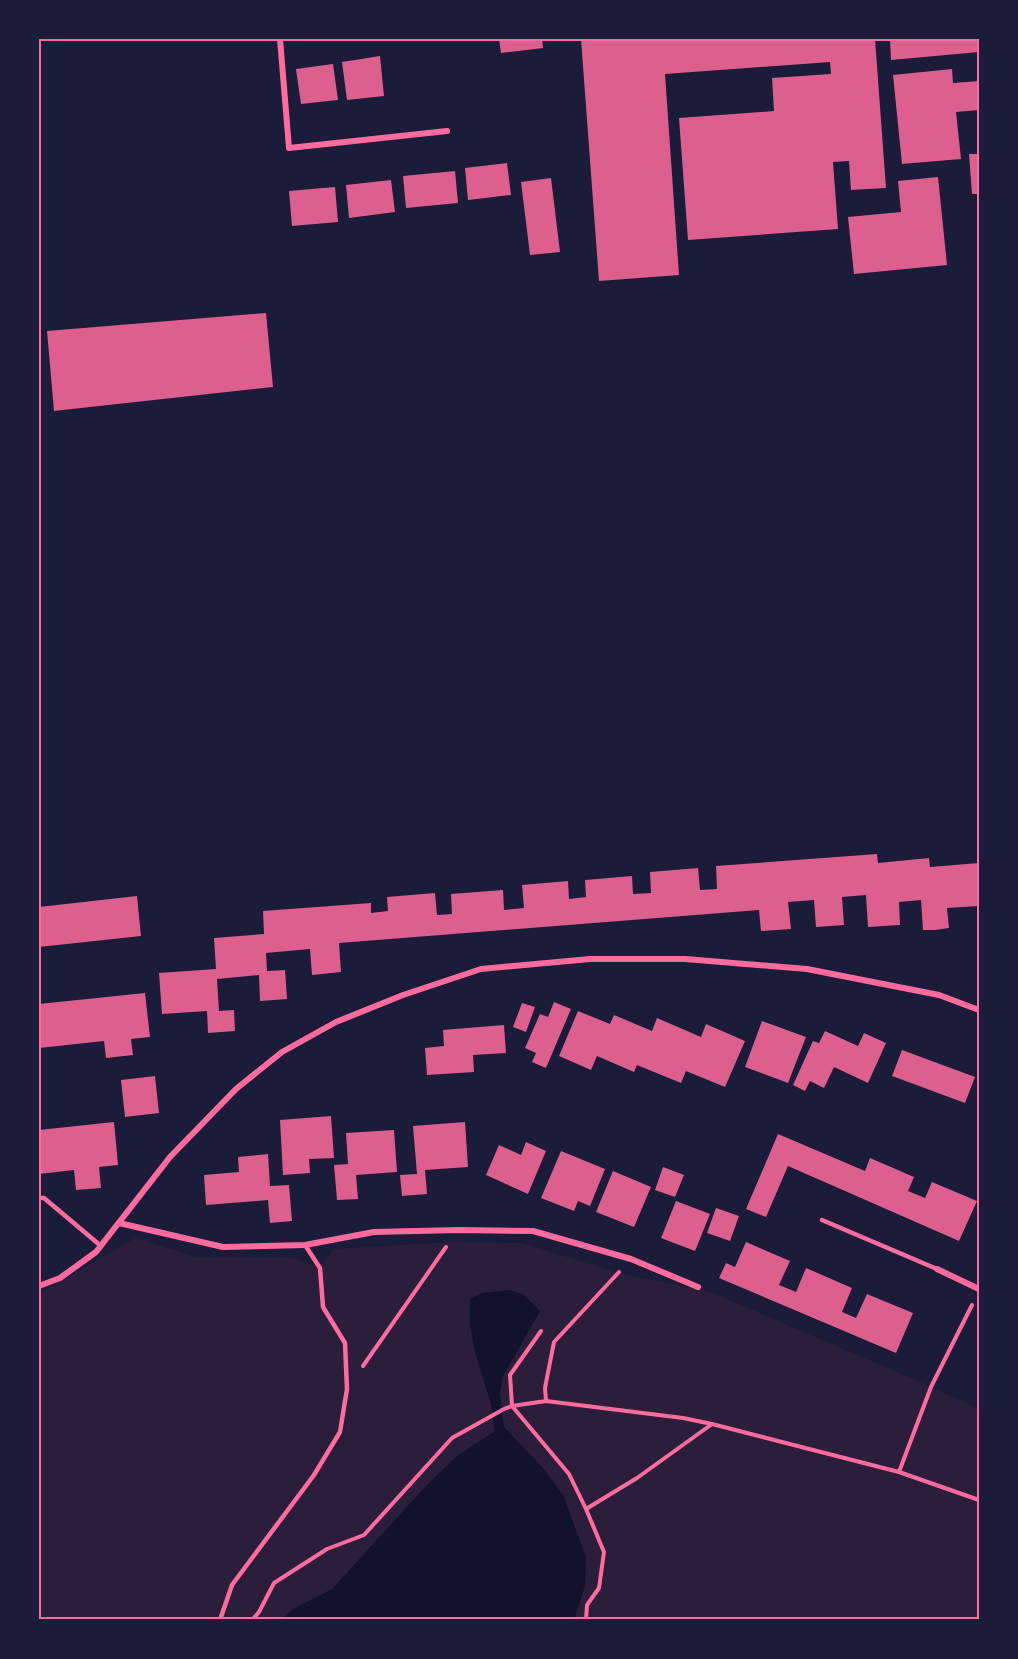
<svg xmlns="http://www.w3.org/2000/svg" width="1018" height="1659" viewBox="0 0 1018 1659" font-family="Manrope,sans-serif">
<style>
.green{fill:#2a1e3b;fill-rule:evenodd}
.water{fill:#12122b}
.building{fill:#dd5f8e}
.lines{fill:none;stroke-linecap:round;stroke-linejoin:round}
.path{stroke:#ff6b9d;stroke-width:4}
.service{stroke:#ff6b9d;stroke-width:4.5}
.minor{stroke:#ff6b9d;stroke-width:6}
.neatline{fill:none;stroke:#ff6b9d;stroke-width:2}
</style>
<rect width="100%" height="100%" fill="#1b1b3a"/>
<!-- green -->
<path class="green" d="M135,1238l62,19 95,1 28,10 13,-19 119,-7 71,1 95,30 93,19 205,88 63,29v211h-940v-326zM346,1420l-2,16 -110,153 -8,21 8,-22 109,-153z"/>
<!-- water -->
<path class="water" d="M510,1290l14,5 16,16 -37,65 -3,17 4,34 39,41 20,27 23,62 -1,29 -11,34h-293l12,-11 39,-20 94,-103 31,-30 38,-25 -4,-27 -16,-52 -5,-27v-26l12,-6z"/>
<!-- building -->
<path class="building" d="M499,39h43l1,9 -42,5z
M581,39h294l11,149 -35,2 -2,-29 -16,1 5,67 -150,11 -9,-122 95,-7 -2,-33 59,-4 -1,-12 -165,12 14,201 -80,6z
M890,39h89v13l-88,8z
M380,56l4,40 -37,4 -5,-38z
M333,64l5,36 -37,4 -5,-35z
M952,69l1,14 26,-2v29l-23,2 5,47 -59,5 -9,-89z
M969,154h10v40h-7z
M507,163l4,32 -43,5 -3,-32z
M455,171l3,32 -52,5 -3,-32z
M938,177l9,88 -93,9 -6,-57 53,-5 -3,-31z
M551,178l9,74 -30,3 -9,-73z
M391,180l4,32 -46,6 -3,-33z
M335,187l3,35 -46,4 -3,-35z
M266,313l7,74 -219,24 -7,-80z
M877,854l1,9 51,-5 1,9 49,-4v43l-32,2 2,20 -14,2h-12l-2,-30 -22,2 1,23 -32,2 -2,-32 -24,2 2,28 -28,2 -2,-27 -26,2 3,27 -30,2 -2,-21 -420,33 2,29 -29,3 -2,-26 -44,4 1,18 18,-1 2,29 -27,2 -1,-26 -42,4 2,32 15,-1 1,21 -27,2 -1,-22 -45,3 -3,-41 57,-4 -2,-31 50,-4 -1,-23 108,-8v10l17,-2 -1,-14 48,-4 2,22 15,-1 -1,-20 52,-4 1,20 20,-2 -2,-23 46,-4 1,18 17,-2 -1,-17 47,-4 1,18 18,-1 -1,-21 48,-4 2,22 17,-1 -1,-23z
M137,896l4,40 -102,11v-40z
M145,993l5,44 -19,2 2,16 -27,3 -2,-17 -65,7v-44z
M554,1002l17,7 -25,59 -14,-6 4,-9 -11,-5 15,-34 8,3z
M522,1003l13,4 -9,25 -13,-5z
M578,1011l32,13 4,-9 38,16 5,-13 44,19 5,-13 39,17 -20,46 -39,-16 -5,12 -44,-18 -3,7 -37,-16 -6,14 -32,-14z
M762,1021l44,16 -18,46 -43,-16z
M504,1025l2,28 -33,2 1,17 -47,3 -2,-27 19,-2 -1,-16z
M825,1031l33,15 6,-13 22,10 -18,40 -34,-16 -10,21 -14,-7 -5,10 -12,-6 20,-44 6,2z
M902,1050l73,27 -10,26 -73,-27z
M155,1076l4,37 -34,4 -4,-37z
M331,1116l3,42 -25,1 1,14 -27,2 -3,-55z
M114,1122l4,43 -19,2 2,21 -25,2 -2,-20 -35,4v-44z
M465,1122l3,45 -43,3 2,24 -25,2 -2,-21 17,-1 -4,-48z
M394,1130l3,42 -41,3 2,24 -21,1 -3,-35 14,-1 -2,-31z
M778,1134l87,37 5,-13 44,19 -6,14 17,7 7,-16 45,19 -18,40 -171,-75 -22,51 -20,-8z
M526,1142l20,9 -18,43 -42,-19 13,-30 22,10z
M561,1151l44,18 -15,37 -12,-5 -4,10 -33,-13z
M268,1154l2,32 19,-1 3,36 -22,2 -2,-23 -62,5 -2,-30 35,-3 -1,-15z
M663,1167l21,8 -9,22 -20,-7z
M613,1171l38,16 -17,40 -38,-15z
M676,1201l34,13 -15,37 -34,-13z
M716,1208l23,8 -9,25 -23,-8z
M746,1242l44,19 -11,24 17,7 10,-24 46,20 -10,24 14,6 11,-24 46,19 -17,40 -177,-75 7,-15 9,4z"/>
<g class="lines">
<!-- path -->
<path class="path" d="M541,1331l-31,44 2,31 57,68 17,35 18,43 -5,36 -12,17 -1,15
M363,1366l83,-119
M546,1401l-1,-13 9,-46 65,-70
M899,1472l32,-85 41,-82
M586,1509l51,-31 75,-54
M252,1620l7,-8 15,-29 53,-34 37,-14 88,-97 52,-29 8,-3 34,-5 137,17 29,6 187,48 80,28"/>
<!-- service -->
<path class="service" d="M39,1198h5l57,48
M822,1220l115,49
M220,1620l12,-35 82,-110 26,-43 7,-43 -2,-46 -22,-36 -3,-39 -15,-23"/>
<!-- minor -->
<path class="minor" d="M280,39l9,109 158,-17
M119,1223l104,24 82,-2 69,-13 85,-2 74,1 98,28 67,28
M937,1269l42,20
M39,1286l21,-8 36,-26 74,-95 66,-68 46,-37 54,-30 67,-27 78,-26 109,-10h95l122,10 132,26 40,15"/>
</g>
<!-- border -->
<rect width="1018" height="1659" fill="none" stroke="#1b1b3a" stroke-width="81"/>
<rect x="40" y="40" width="938" height="1578" class="neatline"/>
</svg>
